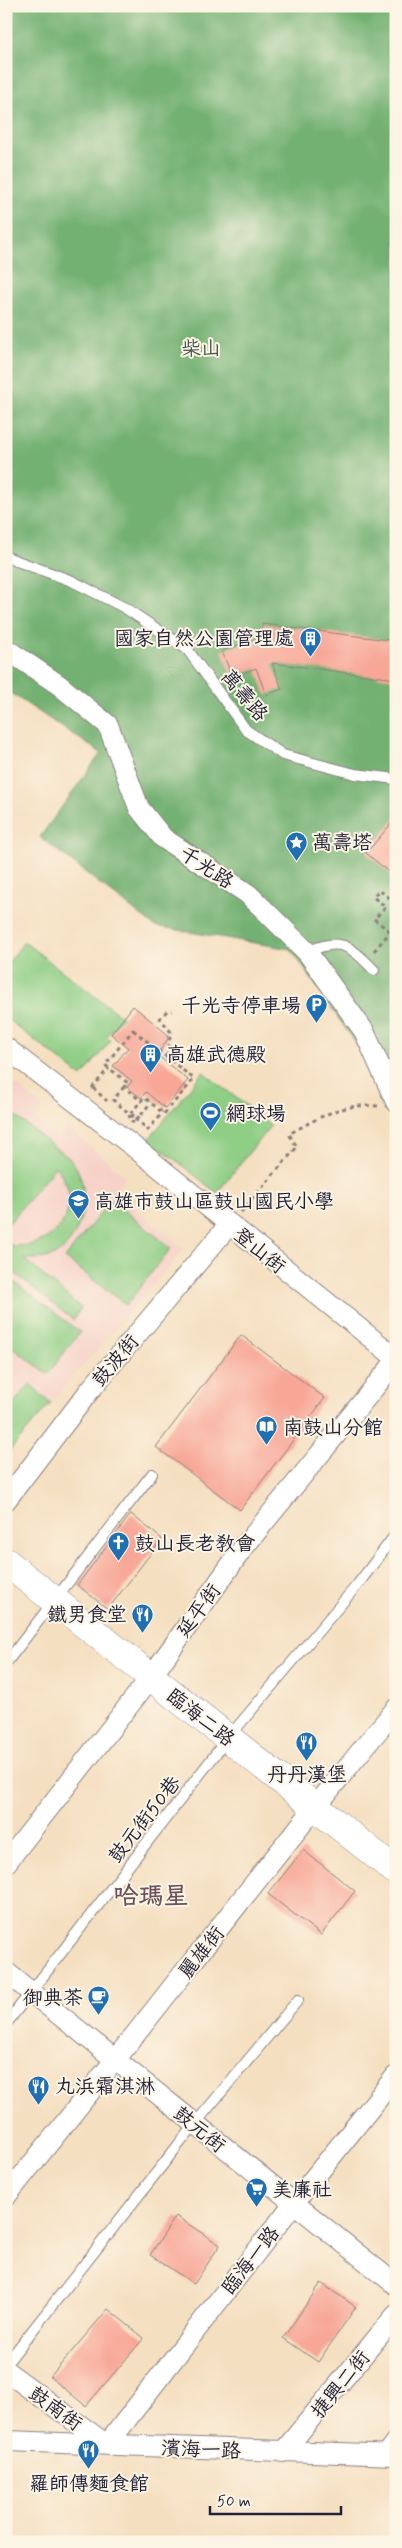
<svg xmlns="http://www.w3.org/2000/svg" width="402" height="2548" viewBox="0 0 402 2548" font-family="Mynerve,'LXGW WenKai TC',sans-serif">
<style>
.built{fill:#f7d1c7}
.green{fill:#8fce85;stroke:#587860}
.forest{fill:#73b172;stroke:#4a6a56}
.building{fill:#f8a797}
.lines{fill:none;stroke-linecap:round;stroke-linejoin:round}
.lane-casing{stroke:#8c807e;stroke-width:12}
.street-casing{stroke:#8c807e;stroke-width:22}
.secondary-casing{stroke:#8c807e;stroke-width:29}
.path{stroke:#8c807e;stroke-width:3;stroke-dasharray:4 4;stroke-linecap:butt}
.lane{stroke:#fff;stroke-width:10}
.street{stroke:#fff;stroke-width:20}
.secondary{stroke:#fff;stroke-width:28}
.path-bridge{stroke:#8c807e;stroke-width:3;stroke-dasharray:4 4;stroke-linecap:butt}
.labels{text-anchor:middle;stroke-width:4;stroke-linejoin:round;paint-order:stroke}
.park-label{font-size:20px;fill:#435651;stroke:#fcf5e5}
.poi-label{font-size:20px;fill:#22223b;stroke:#fcf5e5;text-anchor:start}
.street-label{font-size:20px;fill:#22223b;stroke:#fcf5e5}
.district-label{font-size:25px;font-weight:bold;fill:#6d515b;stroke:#fcf5e5}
</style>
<rect width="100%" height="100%" fill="#fcf5e5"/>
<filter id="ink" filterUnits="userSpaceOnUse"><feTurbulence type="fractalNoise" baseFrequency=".02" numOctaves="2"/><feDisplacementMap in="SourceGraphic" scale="10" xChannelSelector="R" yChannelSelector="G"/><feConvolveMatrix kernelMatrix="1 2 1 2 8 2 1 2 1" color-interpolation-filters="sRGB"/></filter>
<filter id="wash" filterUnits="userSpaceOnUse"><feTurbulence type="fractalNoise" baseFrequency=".0096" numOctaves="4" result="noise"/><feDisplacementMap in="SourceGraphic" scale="20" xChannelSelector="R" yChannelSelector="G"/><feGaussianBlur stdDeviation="1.12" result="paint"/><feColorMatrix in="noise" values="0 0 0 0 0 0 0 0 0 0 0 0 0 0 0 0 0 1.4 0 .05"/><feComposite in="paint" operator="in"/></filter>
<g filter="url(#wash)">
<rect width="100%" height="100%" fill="#f5dfc1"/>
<!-- built -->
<path class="built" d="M6,1076l37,31 -9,11 24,20 9,-11 59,50 -11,14 69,58 -133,154 -21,-19 -24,28z"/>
<!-- green -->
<path class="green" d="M24,942l98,75 -15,19 4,4 -29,37 -76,-59v-52z
M203,1072l68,53 -54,68 -68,-54z
M6,1109c16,12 32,25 48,38 6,4 14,9 18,14 20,26 13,71 -12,91 -12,8 -24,7 -36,7l57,49 -8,12 -67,-54v-22c37,11 78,-27 58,-64 -3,-5 -4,-10 -9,-13l-49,60z
M111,1200l60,48 -45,57 -61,-47z
M13,1281l67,51 -32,42 -42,-31v-53z
M30,1384l21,19 -45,52v-43z"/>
<!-- forest -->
<path class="forest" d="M6,6h390v1096l-105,-153 -137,-23 -114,-89 61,-84 -95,-63z"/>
<g id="blocks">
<!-- building -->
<path class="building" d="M262,624l134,17v38l-124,-16 10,26 -16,6 -10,-27 -24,9 -10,-26 39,-14z
M396,818v60l-30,-25z
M133,1006l33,27 2,6 -11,16 31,25 -23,28 -19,-16 -5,6 -14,-11 5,-6 -19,-15 15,-18 -17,-14z
M241,1335l84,63 -85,112 -84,-63z
M131,1514l31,25 -54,70 -31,-24z
M303,1850l52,41 -34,44 -53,-41z
M176,2216l44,29 -26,39 -44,-29z
M321,2283l35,24 -38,55 -35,-24z
M108,2309l36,29 -58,68 -36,-29z"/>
</g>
</g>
<g filter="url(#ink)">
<use href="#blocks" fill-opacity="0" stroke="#8c807e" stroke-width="1"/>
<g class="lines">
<defs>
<path id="lane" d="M6,557l66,24 53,27 62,41 59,81 37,25 72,19 41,5
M307,952c34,-15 42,-7 67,18
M6,1663l146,-189
M6,2024l222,-286 130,-154 38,-50
M6,2364l188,-239 104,-125
M380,2454l16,-21"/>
<path id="street" d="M6,649l53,36 49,40 31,83 24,30 85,56 59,58 57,79 32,71
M6,1048l128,99 262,211
M6,1500l84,-110 139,-165
M6,1863l145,-186 92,-129 153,-187
M6,1972l390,313
M6,2196c132,-161 256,-328 390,-487
M6,2371l101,74
M6,2441l390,14
M107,2445l187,-242 102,-127
M283,2452l113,-137"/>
<path id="secondary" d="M6,1562l390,309"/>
</defs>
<!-- lane casing -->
<use href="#lane" class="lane-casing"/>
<!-- street casing -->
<use href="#street" class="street-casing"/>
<!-- secondary casing -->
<use href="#secondary" class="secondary-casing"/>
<!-- path -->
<path class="path" d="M396,903l-17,-13 -6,7 13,10 -12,12 22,17
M374,951l16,-19
M133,1030l61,49 -30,35 -20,-17 -3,4 -17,-14 4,-4 -23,-18z
M167,1056l4,-24 -11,-14 7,-7h5
M124,1087l-11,13 17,14 11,-13
M92,1088l17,-20
M93,1088l14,13
M141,1115l10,-13
M128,1117l3,-1 17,13
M147,1131l16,-19
M241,1212l56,-65 -8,-13c31,-17 52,-31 89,-28"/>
<!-- lane -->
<use href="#lane" class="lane"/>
<!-- street -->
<use href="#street" class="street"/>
<!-- secondary -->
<use href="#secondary" class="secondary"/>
<!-- path-bridge -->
<path class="path-bridge" d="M134,1123l-4,-3 4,-6 4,4 3,-3"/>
</g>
</g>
<!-- icons -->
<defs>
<symbol id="building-pin" viewBox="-11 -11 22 30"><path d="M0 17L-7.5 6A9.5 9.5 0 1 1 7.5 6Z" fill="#1f6fb2" stroke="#fcf5e5"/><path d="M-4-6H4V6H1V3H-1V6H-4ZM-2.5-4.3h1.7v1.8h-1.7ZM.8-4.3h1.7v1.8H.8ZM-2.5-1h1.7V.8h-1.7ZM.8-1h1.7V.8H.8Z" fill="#fff"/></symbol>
<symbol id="sight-pin" viewBox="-11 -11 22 30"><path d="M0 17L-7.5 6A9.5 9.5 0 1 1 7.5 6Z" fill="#1f6fb2" stroke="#fcf5e5"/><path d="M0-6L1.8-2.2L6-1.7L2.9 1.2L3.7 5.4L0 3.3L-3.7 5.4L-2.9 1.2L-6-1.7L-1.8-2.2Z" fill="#fff"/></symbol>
<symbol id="parking-pin" viewBox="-11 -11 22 30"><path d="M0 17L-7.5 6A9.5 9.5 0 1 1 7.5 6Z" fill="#1f6fb2" stroke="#fcf5e5"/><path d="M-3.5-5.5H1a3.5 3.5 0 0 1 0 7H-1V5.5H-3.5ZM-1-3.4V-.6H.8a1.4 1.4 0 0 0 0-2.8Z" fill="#fff"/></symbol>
<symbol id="stadium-pin" viewBox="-11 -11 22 30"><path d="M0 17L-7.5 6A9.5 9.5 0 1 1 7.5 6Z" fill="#1f6fb2" stroke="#fcf5e5"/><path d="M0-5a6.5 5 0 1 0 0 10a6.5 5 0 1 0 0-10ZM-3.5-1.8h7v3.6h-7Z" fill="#fff"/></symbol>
<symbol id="school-pin" viewBox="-11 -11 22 30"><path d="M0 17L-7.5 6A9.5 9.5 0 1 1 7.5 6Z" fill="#1f6fb2" stroke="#fcf5e5"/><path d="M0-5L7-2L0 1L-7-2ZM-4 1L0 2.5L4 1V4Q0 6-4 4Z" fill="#fff"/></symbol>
<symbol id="library-pin" viewBox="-11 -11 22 30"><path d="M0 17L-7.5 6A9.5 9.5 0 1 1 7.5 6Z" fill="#1f6fb2" stroke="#fcf5e5"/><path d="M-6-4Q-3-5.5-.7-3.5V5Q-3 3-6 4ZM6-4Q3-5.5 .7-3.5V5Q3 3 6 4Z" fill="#fff"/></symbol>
<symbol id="church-pin" viewBox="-11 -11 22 30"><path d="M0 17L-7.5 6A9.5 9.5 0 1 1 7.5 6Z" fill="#1f6fb2" stroke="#fcf5e5"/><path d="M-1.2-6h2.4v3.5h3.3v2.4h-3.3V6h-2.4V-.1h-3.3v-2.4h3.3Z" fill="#fff"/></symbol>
<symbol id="restaurant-pin" viewBox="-11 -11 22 30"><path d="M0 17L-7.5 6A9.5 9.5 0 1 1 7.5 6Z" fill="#1f6fb2" stroke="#fcf5e5"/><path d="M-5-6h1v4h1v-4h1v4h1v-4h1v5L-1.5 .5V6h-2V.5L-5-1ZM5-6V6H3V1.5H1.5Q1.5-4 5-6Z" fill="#fff"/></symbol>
<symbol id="cafe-pin" viewBox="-11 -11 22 30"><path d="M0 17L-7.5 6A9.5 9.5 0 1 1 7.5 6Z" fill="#1f6fb2" stroke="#fcf5e5"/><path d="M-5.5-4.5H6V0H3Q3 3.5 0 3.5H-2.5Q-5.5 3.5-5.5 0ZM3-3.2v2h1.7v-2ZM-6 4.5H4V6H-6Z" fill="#fff"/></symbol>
<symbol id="supermarket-pin" viewBox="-11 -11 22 30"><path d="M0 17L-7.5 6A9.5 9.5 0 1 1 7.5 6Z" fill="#1f6fb2" stroke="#fcf5e5"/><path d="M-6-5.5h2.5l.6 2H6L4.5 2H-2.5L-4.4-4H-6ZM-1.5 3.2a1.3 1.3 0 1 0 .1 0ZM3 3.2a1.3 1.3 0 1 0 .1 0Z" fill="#fff"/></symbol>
</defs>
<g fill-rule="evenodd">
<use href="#building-pin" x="298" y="626" width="25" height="34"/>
<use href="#sight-pin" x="284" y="830" width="25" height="34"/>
<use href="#parking-pin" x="304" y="992" width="25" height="34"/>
<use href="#building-pin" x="138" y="1042" width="25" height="34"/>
<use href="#stadium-pin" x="198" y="1100" width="25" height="34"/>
<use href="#school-pin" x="66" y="1188" width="25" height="34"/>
<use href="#library-pin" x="254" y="1414" width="25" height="34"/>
<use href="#church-pin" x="106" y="1530" width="25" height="34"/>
<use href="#restaurant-pin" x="130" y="1602" width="25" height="34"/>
<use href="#restaurant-pin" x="294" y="1730" width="25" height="34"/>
<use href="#cafe-pin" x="86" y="1984" width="25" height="34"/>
<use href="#restaurant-pin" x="26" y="2074" width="25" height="34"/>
<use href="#supermarket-pin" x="244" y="2176" width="25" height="34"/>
<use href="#restaurant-pin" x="76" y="2438" width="25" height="34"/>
</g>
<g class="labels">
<!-- park labels -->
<g class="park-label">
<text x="201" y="355">柴山</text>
</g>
<!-- poi labels -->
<g class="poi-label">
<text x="294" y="645" text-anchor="end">國家自然公園管理處</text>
<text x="312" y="849">萬壽塔</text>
<text x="301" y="1012" text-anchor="end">千光寺停車場</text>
<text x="166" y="1061">高雄武德殿</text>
<text x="226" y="1120">網球場</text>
<text x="94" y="1208">高雄市鼓山區鼓山國民小學</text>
<text x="283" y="1434">南鼓山分館</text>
<text x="135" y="1550">鼓山長老教會</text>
<text x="127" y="1621" text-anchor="end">鐵男食堂</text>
<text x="307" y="1781" text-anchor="middle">丹丹漢堡</text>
<text x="83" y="2004" text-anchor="end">御典茶</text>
<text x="55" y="2093">丸浜霜淇淋</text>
<text x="272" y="2196">美廉社</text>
<text x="89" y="2490" text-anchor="middle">羅師傳麵食館</text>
</g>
<!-- street labels -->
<g class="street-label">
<text transform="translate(245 695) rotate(50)" y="7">萬壽路</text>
<text transform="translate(207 867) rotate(33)" y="7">千光路</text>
<text transform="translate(260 1250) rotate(39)" y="7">登山街</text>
<text transform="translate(115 1360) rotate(-50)" y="7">鼓波街</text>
<text transform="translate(198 1610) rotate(-54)" y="7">延平街</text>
<text transform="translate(201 1717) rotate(38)" y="7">臨海二路</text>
<text transform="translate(144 1819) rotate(-52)" y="7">鼓元街50巷</text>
<text transform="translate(201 1952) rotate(-52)" y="7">麗雄街</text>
<text transform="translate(200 2129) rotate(39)" y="7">鼓元街</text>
<text transform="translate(250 2260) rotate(-52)" y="7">臨海一路</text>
<text transform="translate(340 2384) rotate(-51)" y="7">捷興二街</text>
<text transform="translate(56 2408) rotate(36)" y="7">鼓南街</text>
<text transform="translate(201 2449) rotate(2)" y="7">濱海一路</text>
</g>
<!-- district labels -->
<g class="district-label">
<text x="151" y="1904">哈瑪星</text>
</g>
</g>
<!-- margin -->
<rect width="402" height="2548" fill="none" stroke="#fcf5e5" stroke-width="25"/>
<!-- scale -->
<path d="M210 2506v8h131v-8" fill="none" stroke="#22223b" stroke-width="2.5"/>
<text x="217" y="2506" font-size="15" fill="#22223b" stroke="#fcf5e5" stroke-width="4" paint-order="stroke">50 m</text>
</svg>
